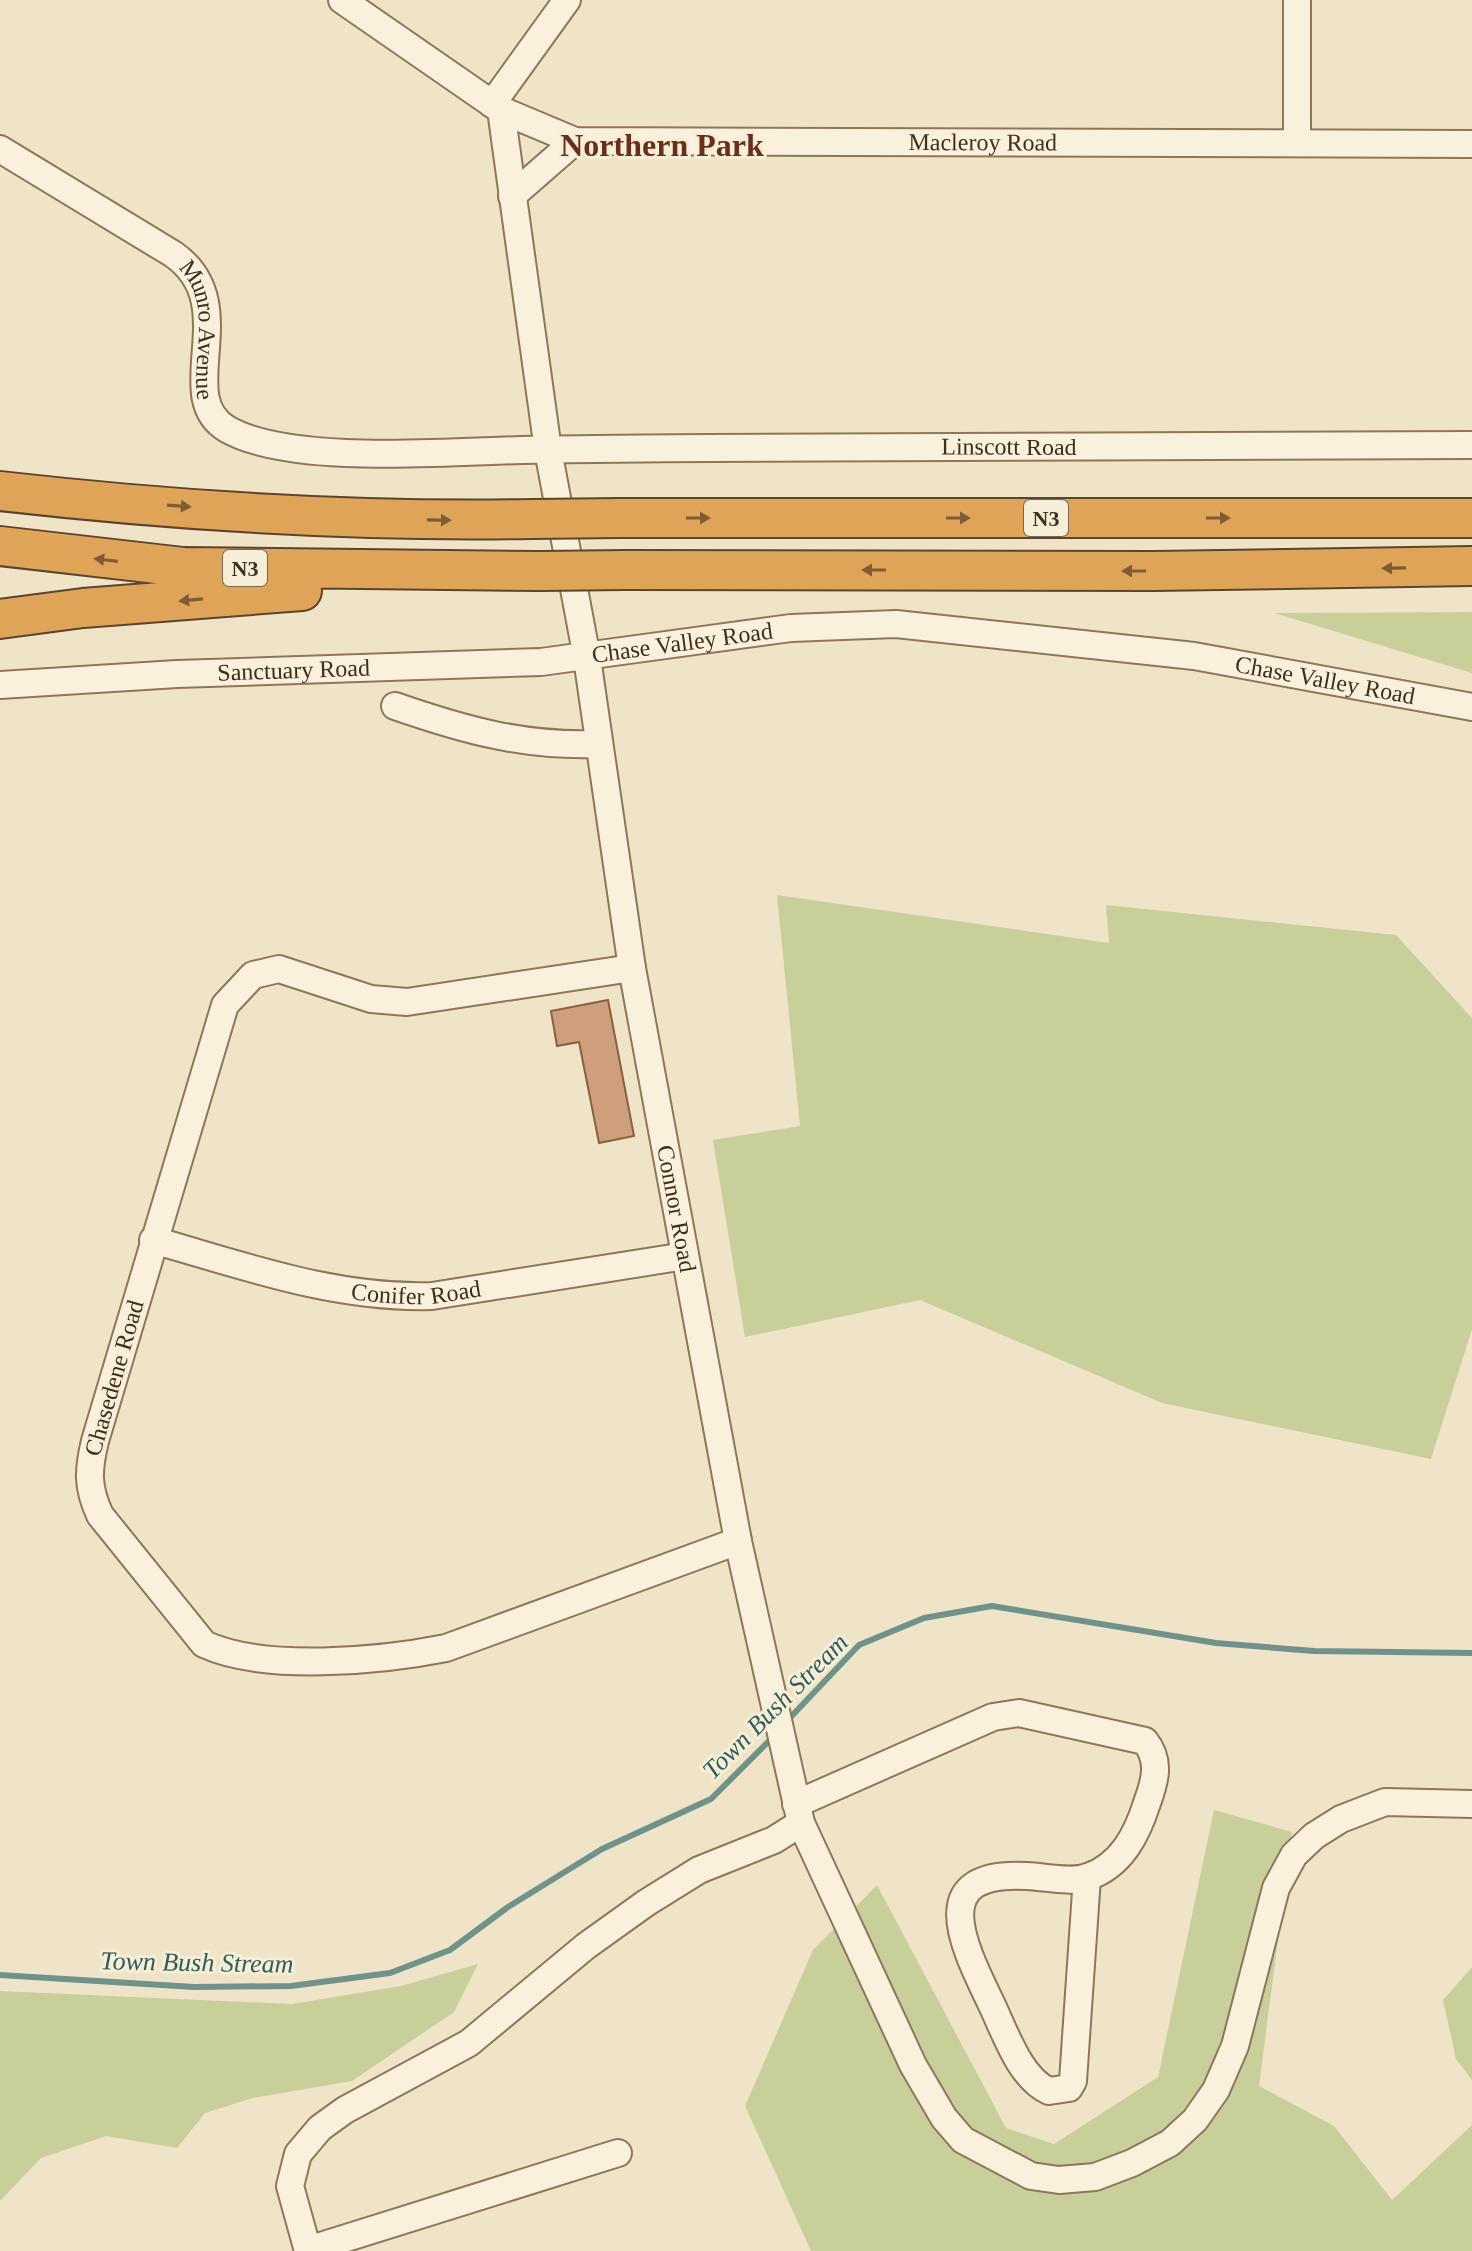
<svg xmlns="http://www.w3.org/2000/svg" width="1472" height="2251" viewBox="0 0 1472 2251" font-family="Georgia,serif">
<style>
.green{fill:#c9cf9b}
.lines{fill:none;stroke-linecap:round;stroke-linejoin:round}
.stream{stroke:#6f938a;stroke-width:6}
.building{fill:#cf9f7d;stroke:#8d5f41;stroke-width:2}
.minor-casing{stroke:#8d765c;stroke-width:30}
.highway-casing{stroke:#5b4430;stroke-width:42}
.minor{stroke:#faf1dc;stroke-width:26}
.highway{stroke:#e0a458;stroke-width:38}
.highway-bridge-casing{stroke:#5b4430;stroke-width:42;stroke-linecap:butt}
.highway-bridge{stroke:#e0a458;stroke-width:38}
.oneway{fill:#7e5d36}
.labels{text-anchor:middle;stroke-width:6;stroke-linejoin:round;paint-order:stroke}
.shield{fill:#f7eed8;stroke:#756857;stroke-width:2}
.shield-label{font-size:22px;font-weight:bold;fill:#3d2e20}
.street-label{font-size:24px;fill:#3d2e20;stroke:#f7eed8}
.water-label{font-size:26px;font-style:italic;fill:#2f5d5a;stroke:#f7eed8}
.district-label{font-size:32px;font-weight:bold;fill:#6b2e1e;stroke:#f7eed8}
</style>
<rect width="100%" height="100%" fill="#f0e4c8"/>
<!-- green -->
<path class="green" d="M1472,612v61l-198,-60z
M777,895l332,48 -3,-38 290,30 76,83v311l-41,130 -269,-56 -242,-103 -175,37 -32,-197 87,-14z
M1214,1810l78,22 -33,254 75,40 58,74 80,-75v126h-661l-66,-145 68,-156 64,-65 129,243 48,16 104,-67z
M478,1964l-24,48 -102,69 -99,17 -48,15 -28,35 -71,-12 -65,22 -41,43v-210l292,13 109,-18z
M1472,1967v113l-16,-21 -13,-59z"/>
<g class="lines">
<!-- stream -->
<path class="stream" d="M786,1722l73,-77 65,-27 68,-12 224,37 98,8 158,2
M0,1975l194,12 97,-1 99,-13 60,-23 58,-43 94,-58 109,-50 63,-63"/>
</g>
<!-- building -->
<path class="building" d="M608,1000l26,136 -35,7 -20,-101 -22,4 -6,-35z"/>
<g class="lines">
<defs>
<g id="minor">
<path id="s1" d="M342,0l159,110 47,340 39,208 45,310 106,573 63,282 112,242 31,53 19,22 68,36 28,4 36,-3 37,-14 38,-20 25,-23 21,-30 19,-44 41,-158 18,-33 20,-19 27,-17 44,-17 87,2"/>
<path d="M1297,0v143"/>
<path d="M492,104l75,-104"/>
<path id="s2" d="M501,110l74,31 897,3"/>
<path id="s3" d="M0,149l173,105c72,50 -2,142 54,175 62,36 220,23 294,21 63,-1 126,-2 189,-2 254,-3 508,0 762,-3"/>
<path d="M512,196l63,-55"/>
<path id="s4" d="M0,685l177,-11 364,-12 250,-34 105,-4 298,32 278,51"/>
<path d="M395,706c69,24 130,41 204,38"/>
<path d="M632,968l-225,34 -36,-3 -92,-30 -26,6 -28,30 -130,436c-7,29 -8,46 5,74l104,129c60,28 177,17 242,4l292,-107"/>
<path id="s5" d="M153,1240c92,26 182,59 279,56l253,-40"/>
<path d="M796,1804l197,-87 26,-4 126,28c16,20 10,40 2,62 -10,31 -25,62 -59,74 -17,6 -42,0 -61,-1 -101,-6 -65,67 -37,125 14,28 29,77 59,90l20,-3 4,-7 14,-204"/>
<path d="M308,2250l310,-97"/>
<path d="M308,2251l-18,-65 8,-32 22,-26 25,-18 124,-67 117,-97 60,-43 53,-33 75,-30 27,-17"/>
</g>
<path id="highway" d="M0,491c176,20 355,31 532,28
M620,518h852
M0,546l183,21 357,4
M625,570l529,1 318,-5
M0,619l83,-11 219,-17"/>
</defs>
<!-- minor casing -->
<use href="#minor" class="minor-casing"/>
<!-- highway casing -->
<use href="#highway" class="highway-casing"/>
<!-- minor -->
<use href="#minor" class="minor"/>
<!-- highway -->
<use href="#highway" class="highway"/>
<defs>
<path id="highway-bridge" d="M532,519l88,-1
M540,571l85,-1"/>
</defs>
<!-- highway-bridge casing -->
<use href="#highway-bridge" class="highway-bridge-casing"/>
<!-- highway-bridge -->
<use href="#highway-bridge" class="highway-bridge"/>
</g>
<!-- one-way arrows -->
<defs><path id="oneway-solid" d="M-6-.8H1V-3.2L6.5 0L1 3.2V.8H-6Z" transform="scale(2)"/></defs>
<g class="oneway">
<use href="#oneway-solid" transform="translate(179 506) rotate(4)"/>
<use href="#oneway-solid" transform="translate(698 518)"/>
<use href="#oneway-solid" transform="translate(958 518)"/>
<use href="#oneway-solid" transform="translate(1218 518)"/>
<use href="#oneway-solid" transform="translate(439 520) rotate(1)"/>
<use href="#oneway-solid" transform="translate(106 560) rotate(-173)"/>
<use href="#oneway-solid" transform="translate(1394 568) rotate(179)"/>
<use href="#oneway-solid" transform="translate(874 570) rotate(-180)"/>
<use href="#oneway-solid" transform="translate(1134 571) rotate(-180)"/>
<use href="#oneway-solid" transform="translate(191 600) rotate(175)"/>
</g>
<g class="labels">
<!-- shield labels -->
<g class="shield">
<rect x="1024" y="500" width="44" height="36" rx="6"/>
<rect x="223" y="550" width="44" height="36" rx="6"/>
</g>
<g class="shield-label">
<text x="1046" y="526">N3</text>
<text x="245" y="576">N3</text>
</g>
<!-- street labels -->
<g class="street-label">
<text dy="8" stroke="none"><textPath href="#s2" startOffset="488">Macleroy Road</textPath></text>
<text dy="8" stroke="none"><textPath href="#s3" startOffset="288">Munro Avenue</textPath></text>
<text dy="8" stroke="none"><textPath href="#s3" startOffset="1182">Linscott Road</textPath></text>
<text dy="8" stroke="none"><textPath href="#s4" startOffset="684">Chase Valley Road</textPath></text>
<text dy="8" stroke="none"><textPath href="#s4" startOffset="294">Sanctuary Road</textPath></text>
<text dy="8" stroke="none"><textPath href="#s4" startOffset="1332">Chase Valley Road</textPath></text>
<text dy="8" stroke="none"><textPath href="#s1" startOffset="1306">Connor Road</textPath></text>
<text dy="8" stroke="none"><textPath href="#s5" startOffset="270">Conifer Road</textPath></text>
<text transform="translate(114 1378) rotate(-74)" y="8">Chasedene Road</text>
</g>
<!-- water labels -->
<g class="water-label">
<text transform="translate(775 1706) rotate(-45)" y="9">Town Bush Stream</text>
<text transform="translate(197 1962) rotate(1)" y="9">Town Bush Stream</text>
</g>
<!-- district labels -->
<g class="district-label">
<text x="662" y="156">Northern Park</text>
</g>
</g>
</svg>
